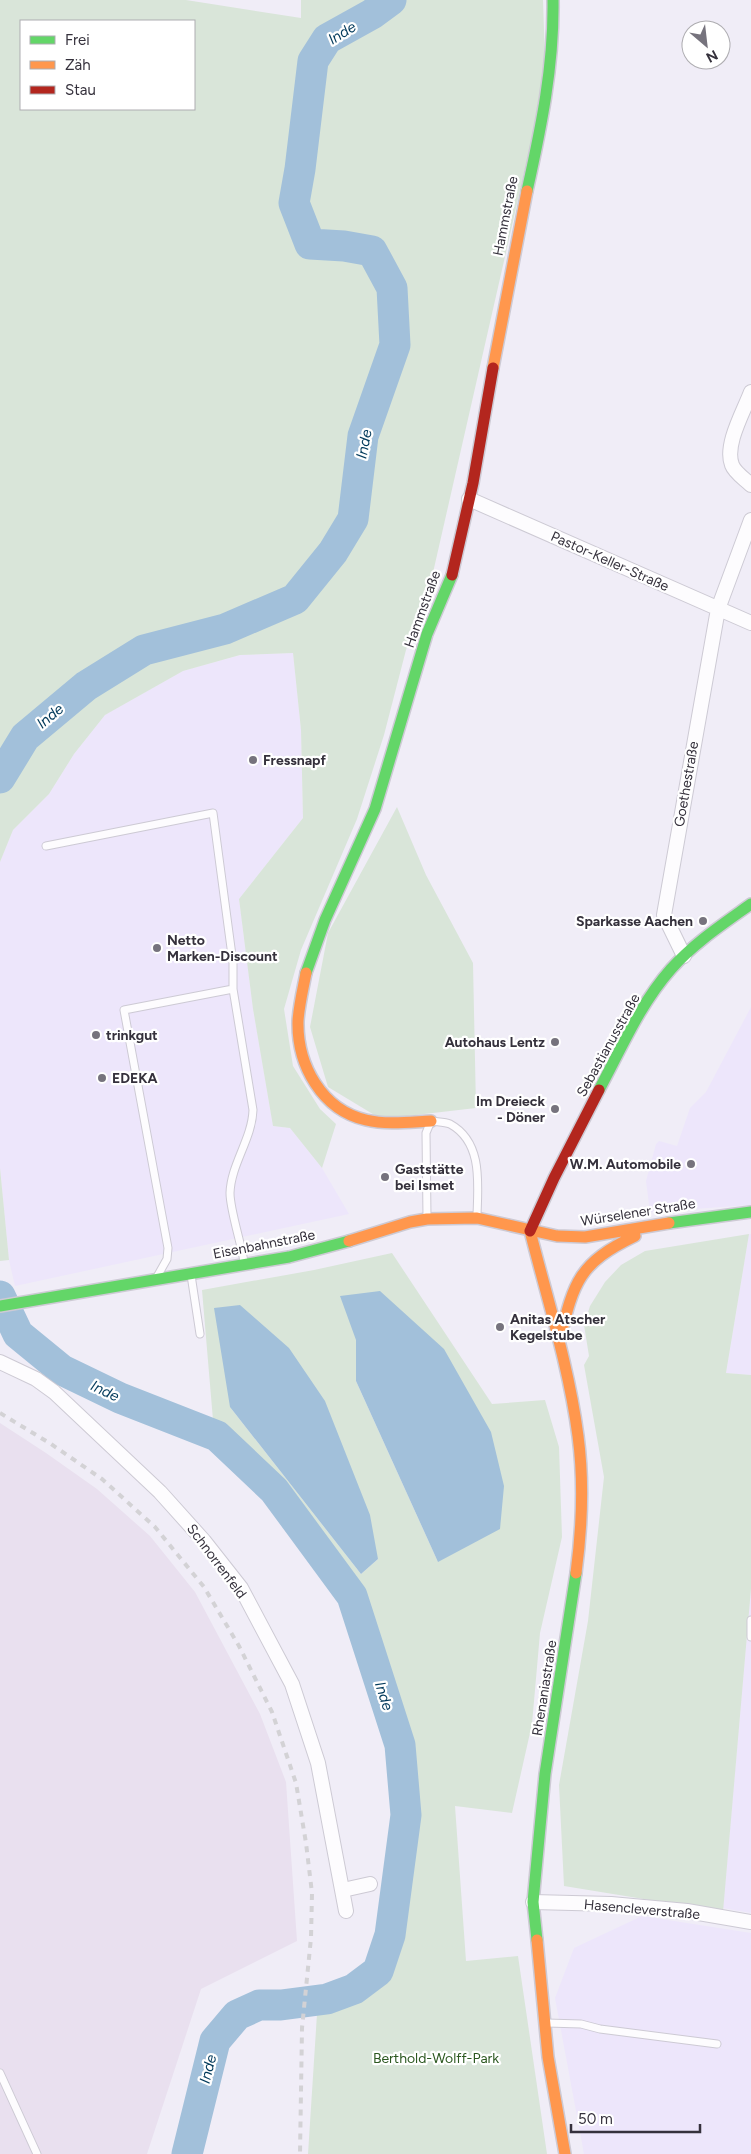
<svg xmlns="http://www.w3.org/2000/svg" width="751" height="2154" viewBox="0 0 751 2154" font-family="Figtree,sans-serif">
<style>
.built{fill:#ede6fb}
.industrial{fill:#e9e0ef}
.green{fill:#d9e5d9;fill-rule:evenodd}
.water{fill:#a2c0da}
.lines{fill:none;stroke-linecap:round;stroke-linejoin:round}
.river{stroke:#a2c0da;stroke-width:31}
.lane-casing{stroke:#cdcad4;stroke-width:9}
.street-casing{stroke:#cdcad4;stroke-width:16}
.fast-casing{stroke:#cdcad4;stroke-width:14}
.slow-casing{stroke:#cdcad4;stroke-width:14}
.jam-casing{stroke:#cdcad4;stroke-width:14}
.lane{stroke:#fdfcfe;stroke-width:7}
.street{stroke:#fdfcfe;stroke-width:14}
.fast{stroke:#63d668;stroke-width:11}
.slow{stroke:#ff974d;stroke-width:11}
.jam{stroke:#b3261e;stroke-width:11}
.rail{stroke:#d3d2d5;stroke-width:4;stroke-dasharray:6 6;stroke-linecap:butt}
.poi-dot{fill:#76737d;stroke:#fff;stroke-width:2}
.labels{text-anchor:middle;stroke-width:4.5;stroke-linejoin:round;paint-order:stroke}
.street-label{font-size:14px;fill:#35313c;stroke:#fff}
.poi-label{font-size:14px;font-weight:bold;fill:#35313c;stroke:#fff;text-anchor:start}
.park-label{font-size:14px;fill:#2c5820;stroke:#fff}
.water-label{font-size:15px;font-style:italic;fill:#00395a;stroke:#fff}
</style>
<rect width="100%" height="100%" fill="#f0edf7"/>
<!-- built -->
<path class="built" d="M293,653l8,77 2,88 -64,81 14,110 20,117 17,2 32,40 27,46 -334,72 -6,-26 -9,-92v-306l13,-32 36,-36 25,-40 31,-39 78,-44 58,-16z
M751,1007v198l-101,7 -4,-31 10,-37 3,-3 18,5 13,-38 16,-16z
M749,1234h2v141l-25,-2z
M751,1590v323l-28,-5z
M642,1916l109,17v221h-167l-29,-156 19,-50z"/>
<!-- industrial -->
<path class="industrial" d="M0,1423l46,30 51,36 53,47 45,56 65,122 26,68 11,159 -96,48 -54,165h-147z"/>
<!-- green -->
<path class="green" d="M0,0h186l115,18v-18h242l2,62 -13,76 -100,439 -26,73 -22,85 -27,84 -56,131 -17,59 9,57 27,43 16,15 -14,44 -32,-40 -17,-2 -20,-117 -14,-110 64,-81 -2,-88 -8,-77 -53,2 -57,16 -78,44 -31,39 -25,40 -36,36 -13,32zM21,21h173v88h-173z
M397,807l29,68 47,88 3,145 -95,11 -53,-32 -18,-60 18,-94z
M0,1168l9,92 -9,1z
M749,1234l-23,139 25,2v214l-28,323 -159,-26 -5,-101 29,-164 16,-144 -20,-112 5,-9 -5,-31 6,-19 15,-24 16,-17 24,-14z
M392,1253l100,151 53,-4 14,47 3,90 -22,96 -8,91 -20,89 -57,-7 11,155 52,-5 29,198h-239l9,-140 53,-26 22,-25 24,-120 -3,-59 -15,-70 -39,-117 -24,-39 -45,-59 -77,-79 -11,-130 112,-20zM356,1340l82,222 -82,-181zM230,1407l148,152 -17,15z"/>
<!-- water -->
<path class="water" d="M380,1291l64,58 47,83 13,54 -4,43 -62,33 -82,-181v-41l-16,-44z
M240,1305l49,43 36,53 45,114 8,44 -17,15 -131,-167 -16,-99z"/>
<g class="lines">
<!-- river -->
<path class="river" d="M0,778l25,-41 61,-51 58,-36 81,-21 70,-30 38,-47 20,-33 10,-83 32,-91 -3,-57 -20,-37 -28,-5 -34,-2 -16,-41 6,-34 13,-108 14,-22 45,-25 19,-14
M0,1296l18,38 44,36 58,28 97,38 57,54 78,106 48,149 6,70 -16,120 -12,36 -24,18 -27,10 -46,6h-22l-22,10 -22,26 -28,113"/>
<defs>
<path id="lane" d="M46,846l167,-33 20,150v26l20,121c-1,29 -22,54 -23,83 0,17 11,49 14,69
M427,1217l-1,-84 5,-12c6,1 14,1 19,3 33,18 28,60 27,91
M158,1275l9,-16 1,-11 -44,-238 109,-21
M191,1275l9,59
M751,1620v17
M547,2023l34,1 19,5 117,15
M0,2073l37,81"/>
<path id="street" d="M751,392c-7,19 -27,53 -19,73 3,8 13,14 19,20
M469,499l282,124
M684,956l-20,-41 54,-306 33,-89
M0,1362l36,17 18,13 106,100 44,49 37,47 51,96 26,79 28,148
M343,1890l27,-6
M533,1902l78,2 76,7 64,11"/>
<path id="fast" d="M527,191c14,-63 27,-125 26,-191
M306,973l19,-53 50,-111 52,-175 25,-59
M599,1090c22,-41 41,-86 72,-121 23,-26 52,-45 80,-65
M669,1223l82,-11
M0,1306l289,-49 60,-16
M537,1940l-4,-38 12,-128 31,-201"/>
<path id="slow" d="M493,368l34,-177
M306,973c-3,16 -7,32 -8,48 -1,44 24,89 68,99 21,5 44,2 65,1
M530,1231c17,67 39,136 48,205 6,45 4,92 -2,137
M349,1241l61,-19 17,-3 50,-1 80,18 28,1 84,-14
M560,1339c14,-58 19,-76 75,-103
M537,1940l11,117 17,97"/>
<path id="jam" d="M452,575l21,-92 20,-115
M530,1231l24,-53 45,-88"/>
</defs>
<!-- lane casing -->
<use href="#lane" class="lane-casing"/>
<!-- street casing -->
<use href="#street" class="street-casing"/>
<!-- fast casing -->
<use href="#fast" class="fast-casing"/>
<!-- slow casing -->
<use href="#slow" class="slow-casing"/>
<!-- jam casing -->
<use href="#jam" class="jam-casing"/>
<!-- lane -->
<use href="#lane" class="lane"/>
<!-- street -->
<use href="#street" class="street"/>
<!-- fast -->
<use href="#fast" class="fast"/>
<!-- slow -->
<use href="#slow" class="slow"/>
<!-- jam -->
<use href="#jam" class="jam"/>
<!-- rail -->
<path class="rail" d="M0,1413l51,31 51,35 53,48 49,60 35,59 33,66 24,71 10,60 6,50 -1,45 -9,90 -2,126"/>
</g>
<!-- markers -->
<g class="poi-dot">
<circle cx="253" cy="760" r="5"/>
<circle cx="703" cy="921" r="5"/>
<circle cx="157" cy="948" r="5"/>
<circle cx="96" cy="1035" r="5"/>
<circle cx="555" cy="1042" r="5"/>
<circle cx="102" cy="1078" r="5"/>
<circle cx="555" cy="1109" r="5"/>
<circle cx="691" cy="1164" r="5"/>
<circle cx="385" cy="1177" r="5"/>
<circle cx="500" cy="1327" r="5"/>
</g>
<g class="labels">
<!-- street labels -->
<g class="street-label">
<text transform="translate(505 216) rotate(-79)" y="5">Hammstraße</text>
<text transform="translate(610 561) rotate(24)" y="5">Pastor-Keller-Straße</text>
<text transform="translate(422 609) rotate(-70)" y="5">Hammstraße</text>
<text transform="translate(686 784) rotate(-80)" y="5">Goethestraße</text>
<text transform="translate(608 1045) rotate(-61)" y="5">Sebastianusstraße</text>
<text transform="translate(638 1212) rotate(-9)" y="5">Würselener Straße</text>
<text transform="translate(264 1244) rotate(-11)" y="5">Eisenbahnstraße</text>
<text transform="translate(217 1561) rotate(53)" y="5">Schnorrenfeld</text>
<text transform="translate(544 1688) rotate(-81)" y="5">Rhenaniastraße</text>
<text transform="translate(642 1909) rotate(5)" y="5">Hasencleverstraße</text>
</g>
<!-- poi labels -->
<g class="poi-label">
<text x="263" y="765">Fressnapf</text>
<text x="693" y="926" text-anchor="end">Sparkasse Aachen</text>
<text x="167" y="945">Netto<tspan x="167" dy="16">Marken-Discount</tspan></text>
<text x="106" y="1040">trinkgut</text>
<text x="545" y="1047" text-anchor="end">Autohaus Lentz</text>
<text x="112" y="1083">EDEKA</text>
<text x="545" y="1106" text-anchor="end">Im Dreieck<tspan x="545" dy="16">- Döner</tspan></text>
<text x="681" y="1169" text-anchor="end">W.M. Automobile</text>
<text x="395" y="1174">Gaststätte<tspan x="395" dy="16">bei Ismet</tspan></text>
<text x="510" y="1324">Anitas Atscher<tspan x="510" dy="16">Kegelstube</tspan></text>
</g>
<!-- park labels -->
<g class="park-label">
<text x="436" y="2063">Berthold-Wolff-Park</text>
</g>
<!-- water labels -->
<g class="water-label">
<text transform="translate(342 33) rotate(-32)" y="5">Inde</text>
<text transform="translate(364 444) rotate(-79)" y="5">Inde</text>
<text transform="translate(50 716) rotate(-40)" y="5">Inde</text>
<text transform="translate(105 1391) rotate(25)" y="5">Inde</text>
<text transform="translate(384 1696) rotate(72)" y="5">Inde</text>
<text transform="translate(208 2069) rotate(-76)" y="5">Inde</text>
</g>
</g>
<!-- legend -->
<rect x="20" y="20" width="175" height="90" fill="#ffffff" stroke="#aeadb1"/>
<rect x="30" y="36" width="25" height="8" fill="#63d668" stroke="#aeadb1"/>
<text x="65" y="45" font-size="15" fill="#35313c">Frei</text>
<rect x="30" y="61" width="25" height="8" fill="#ff974d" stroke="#aeadb1"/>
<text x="65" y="70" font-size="15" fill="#35313c">Zäh</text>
<rect x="30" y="86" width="25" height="8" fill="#b3261e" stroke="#aeadb1"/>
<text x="65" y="95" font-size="15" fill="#35313c">Stau</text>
<!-- north arrow -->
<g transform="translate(706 45) rotate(152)"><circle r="24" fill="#ffffff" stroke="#aeadb1"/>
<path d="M0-4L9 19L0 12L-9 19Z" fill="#76737d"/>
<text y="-8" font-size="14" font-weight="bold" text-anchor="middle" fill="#35313c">N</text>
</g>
<!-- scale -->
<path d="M571 2124v8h129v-8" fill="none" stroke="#35313c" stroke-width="2.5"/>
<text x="578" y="2124" font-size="15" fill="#35313c" stroke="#ffffff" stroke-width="4" paint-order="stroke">50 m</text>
</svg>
